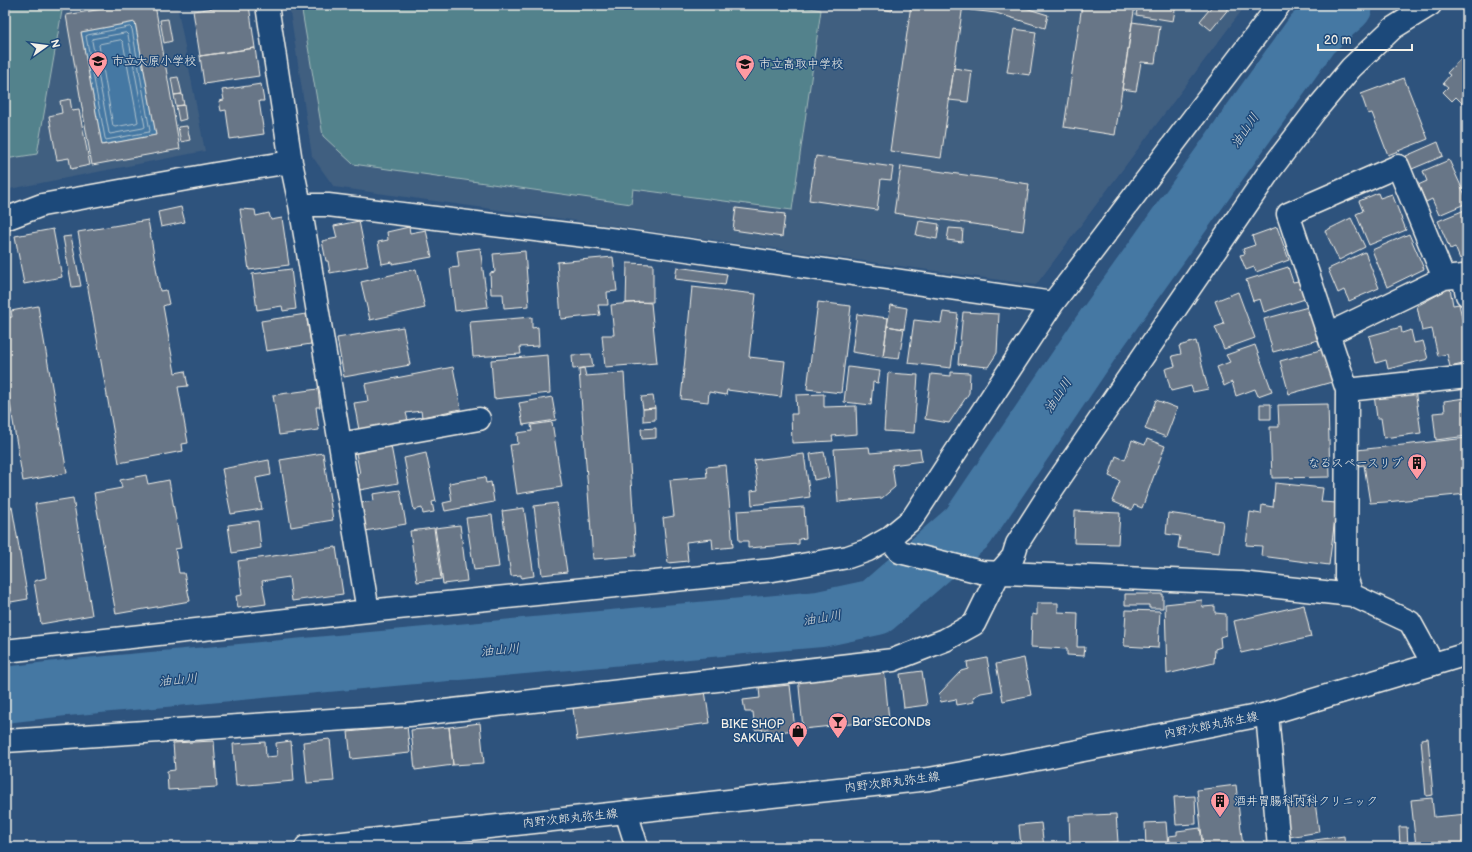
<svg xmlns="http://www.w3.org/2000/svg" width="1472" height="852" viewBox="0 0 1472 852" font-family="'Balsamiq Sans','Klee One',sans-serif">
<style>
.built{fill:#3f5e80}
.green{fill:#52828c;stroke:#a3baba}
.water{fill:#4578a3;stroke:#8ba8bf}
.lines{fill:none;stroke-linecap:round;stroke-linejoin:round}
.shore{stroke:#aec1cc;stroke-width:1}
.river{stroke:#4578a3;stroke-width:56}
.building{fill:#687687;stroke:#f4f1e8;fill-rule:evenodd}
.street-casing{stroke:#f4f1e8;stroke-width:25}
.secondary-casing{stroke:#f4f1e8;stroke-width:25}
.street{stroke:#1f4a7a;stroke-width:22}
.secondary{stroke:#1f4a7a;stroke-width:22}
.labels{text-anchor:middle;stroke-width:3;stroke-linejoin:round;paint-order:stroke}
.poi-label{font-size:12px;fill:#f4f1e8;stroke:#1f4a7a;text-anchor:start}
.street-label{font-size:12px;fill:#f4f1e8;stroke:#1f4a7a}
.water-label{font-size:13px;font-style:italic;fill:#dadfde;stroke:#1f4a7a}
</style>
<rect width="100%" height="100%" fill="#2e537d"/>
<filter id="ink" filterUnits="userSpaceOnUse"><feTurbulence type="fractalNoise" baseFrequency=".025" numOctaves="2"/><feDisplacementMap in="SourceGraphic" scale="8" xChannelSelector="R" yChannelSelector="G"/><feConvolveMatrix kernelMatrix="1 2 1 2 8 2 1 2 1" color-interpolation-filters="sRGB"/></filter>
<g filter="url(#ink)">
<!-- built -->
<path class="built" d="M5,5h172l28,146 -200,39z
M289,5h957l-210,280 -702,-98 -22,-31z"/>
<!-- green -->
<path class="green" d="M5,5h58l-26,149 -32,5z
M301,5h492l28,5 -29,200 -159,-21 -2,15 -278,-40 -30,-28z"/>
<!-- water -->
<path class="water" d="M135,22l21,113 -54,10 -21,-113z"/>
<g class="lines">
<!-- shore -->
<path class="shore" d="M130,27l2,2 18,102 -1,1 -43,8 -1,-2 -19,-102 2,-1z
M126,33l2,2 17,92 -2,1 -33,6 -1,-1 -17,-92 1,-2z
M121,40l2,2 15,80 -2,1 -21,4 -2,-1 -14,-81 1,-1z"/>
<!-- river -->
<path class="river" d="M5,695l60,-7 755,-69 56,-12 92,-80 131,-194 213,-299 33,-29"/>
</g>
<!-- building -->
<path class="building" d="M126,5h29l25,144 -88,16 -26,-150zM135,22l21,113 -54,10 -21,-113z
M236,5h13l6,43 -55,8 -7,-45z
M860,5h33l-1,6z
M911,5h52l-22,153 -51,-7z
M971,5h45l32,10 -3,13 -49,-15 -26,-3z
M1082,5h53l-20,130 -51,-8z
M1138,5h38l-3,16 -37,-6z
M1213,5h15l2,2 -19,23 -11,-9z
M168,19l4,22 -8,2 -4,-23z
M1132,22l28,4 -5,37 -14,-1 -5,29 -14,-2z
M1014,29l22,3 -6,43 -23,-3z
M255,48l4,28 -55,8 -4,-28z
M1467,52v47l-4,5 -7,-7 -4,4 -9,-9 5,-5 -5,-4 7,-8 -3,-2z
M954,68l18,3 -4,31 -19,-2z
M178,77l4,17 -8,1 -3,-17z
M1404,78l24,61 -40,16 -16,-42 -4,1 -7,-20z
M261,84l3,17h-5l5,33 -34,5 -4,-29 -5,1 -2,-10 5,-1 -2,-10z
M182,94l2,11 -8,1 -2,-11z
M70,99l2,12 7,-1 11,55 -19,4 -2,-11 -12,2 -8,-44 13,-3 -2,-12z
M184,105l2,14 -7,2 -3,-15z
M187,126l3,14 -9,2 -3,-15z
M1438,142l5,14 -31,13 -6,-13z
M816,156l77,11 -2,13 -10,-1 -4,31 -68,-10z
M1449,160l18,39v4l-28,12 -7,-16 -6,3 -8,-17 9,-4 -4,-10z
M901,166l128,18 -6,47 -129,-18z
M1378,193l2,5 12,-4 14,36 -37,15 -13,-31 7,-3 -4,-10z
M181,207l4,15 -24,5 -3,-15z
M736,208l49,6 -3,23 -49,-7z
M240,209l15,1 1,6 13,-3 2,7 11,-2 7,47 -40,5z
M1467,209v47l-7,3 -5,-12 -5,2 -12,-28z
M1351,218l14,29 -26,13 -14,-29z
M148,220l12,71 6,-1 3,14 -6,2 12,67 10,-2 3,15 -10,1 10,56 -6,1 1,7 -64,12 -41,-231z
M359,221l9,45 -38,7 -2,-12h-2l-4,-20 15,-3 -3,-12z
M919,221l20,3 -2,15 -21,-4z
M409,227l1,6 16,-3 6,27 -40,7v-2l-10,2 -4,-22 10,-2 -1,-8z
M1277,227l12,33 -33,12 -2,-5 -8,3 -6,-15 5,-1 -2,-5 12,-4 -3,-9z
M949,228l14,1 -1,13 -15,-2z
M53,229l9,48 -38,7 -9,-48z
M1409,234l15,35 -37,18 -15,-37z
M71,236l10,50 -9,1 -9,-50z
M480,248l8,59 -33,4 -5,-43 9,-1 -2,-16z
M525,251l4,55 -25,2 -1,-14h-12l-1,-21 5,-1 -2,-18z
M1365,252l14,36 -30,13 -5,-11 -6,3 -10,-24z
M613,257l4,34 -10,1 1,13h-10l2,10 -39,4 -4,-57z
M627,263l26,1v38l-27,1z
M677,267l50,7 -2,11 -50,-6z
M1288,267l5,15 5,-1 7,18 -41,13 -4,-13 -7,2 -7,-21z
M291,269l5,40 -13,2 -1,-5 -25,4 -5,-36z
M416,269l9,39 -55,12 -9,-38z
M692,287l64,7 -7,63 36,4 -4,36 -54,-7 -1,5 -17,-3 -1,10 -27,-3z
M1450,288l3,17 6,-1 8,35v11h-2l2,13 -17,4 -3,-13 -9,2 -6,-27 -10,2 -5,-25z
M1238,292l17,46 -31,11 -9,-22 9,-3 -9,-23z
M640,302l11,1 6,60 -52,4 -3,-32h12l-3,-30z
M818,302l33,4 -10,87 -34,-4z
M891,305l16,3 -3,21 -17,-3z
M38,306l29,167 -44,8 -18,-108v-55l7,-1 -1,-6z
M1308,307l10,33 -45,12 -9,-33z
M943,312l15,2 -7,54 -43,-5 6,-43 27,3z
M963,312l36,2 -2,39 -9,14 -30,-3z
M306,314l5,30 -45,7 -5,-30z
M857,314l31,4 -5,39 -31,-5z
M532,317v11l6,-1 1,19 -19,1 1,7 -48,3 -3,-35z
M887,326l17,3 -5,30 -16,-2z
M403,327l7,38 -66,12 -7,-39z
M1401,327l1,6 9,-3 3,13 9,-2 5,18 -40,10 -2,-9 -10,3 -7,-27z
M1196,341l12,48 -15,3 -2,-6 -20,5 -6,-22 10,-3 -3,-10 9,-2 -2,-8z
M1255,345l17,46 -14,5 -3,-7 -19,7 -4,-14 -8,4 -7,-19 13,-5 -4,-7z
M1324,349l8,33 -43,12 -9,-33z
M591,354l2,13 -20,2 -1,-14z
M548,355l2,38 -56,6 -3,-39z
M453,367l8,42 -39,8 -1,-6 -15,2 2,7 -49,10 -5,-27 14,-2 -3,-17z
M848,367l32,4 -2,12 -5,-1 -2,23 -27,-3z
M584,368l2,8 38,-3 12,183 -43,3 -14,-190z
M951,372l19,1 -1,20 -20,30 -24,-4 6,-45 20,2z
M888,373l30,2 -4,58 -30,-2z
M318,389l2,18h-4l3,23 -40,5 -6,-40z
M1415,389l6,44 -37,5 -3,-20h-4l-3,-23z
M824,394v13l32,-1 1,28 -25,2 1,5 -41,2 -1,-29h6l-1,-19z
M653,396l2,12 -12,1 -2,-12z
M552,397l4,23 -33,5 -4,-22z
M1465,398l2,11v27l-31,4 -3,-27 12,-1 -1,-11z
M1156,400l21,8 -11,29 -21,-8z
M1260,404h11v15h-11z
M1328,404l2,73 -58,1 -2,-51h9l-1,-22z
M655,408v12l-12,1v-12z
M552,422l10,65 -45,7 -7,-49 8,-1 -1,-11 15,-2 -1,-6z
M656,428v10l-14,1 -1,-10z
M1467,438v56l-81,8 -16,1 -6,-38 -6,1 -1,-16z
M1147,439l18,7 -23,62 -8,-3 -2,5 -20,-9 8,-20 -11,-5 7,-20 9,4 7,-20 13,5z
M391,446l7,37 -38,7 -3,-16h3l-4,-21z
M869,447l1,6 50,-4 2,12 -30,4 3,22 -13,11 -44,4 -4,-53z
M824,452l5,25 -15,3 -4,-26z
M323,453l10,67 -42,7 -11,-67z
M426,453l10,48 -4,1 2,10 -11,2 -1,-6 -8,2 -10,-52z
M804,454l6,43 -58,8 -1,-14 7,-1 -4,-30z
M269,460l2,15 -15,3 6,31 -31,5 -9,-45z
M726,465l7,82 -20,2 -1,-10 -26,3 2,19 -20,2 -5,-45 11,-2 -4,-36 37,-3 -1,-10z
M146,475l2,9 21,-4 12,68 -6,1 4,24h5l6,28 -74,13 -22,-121 28,-5 -2,-8z
M485,477l1,6 5,-1 3,20 -49,9 -2,-8 9,-2 -3,-18z
M1275,483l48,5 -2,14 16,1 -8,62 -68,-9 1,-10 -16,-1 4,-33 11,2 1,-9 11,2z
M400,490l6,34 -41,7 -4,-28 13,-2 -1,-7z
M73,498l19,117 -51,9 -7,-43 12,-3 -11,-74z
M557,503l10,69 -25,3 -8,-69z
M12,507l16,92 -23,4v-95z
M804,507l2,31 -7,1v5l-51,4v-7h-9l-2,-30z
M524,508l10,68 -13,2v-3l-10,1 -9,-65z
M1075,511l45,2 -2,31 -44,-1z
M1168,513l55,8 -4,32 -41,-5 2,-12 -14,-2z
M492,515l7,52 -25,3 -8,-52z
M258,521l3,27 -29,5 -4,-28z
M460,525l7,56 -24,3 -8,-56z
M434,528l7,51 -24,3 -7,-51z
M336,547l7,47 -51,7 -3,-24 -27,4 4,23 -28,4 -2,-12 6,-1 -4,-34z
M1125,594h38v14h-14v-3h-24z
M1202,600l1,7 12,-1v7l11,1v21l-6,2 1,10 -6,2 -1,14 -47,11 -2,-70z
M1037,603h21v9l20,1 -1,34h8l-1,9 -17,-1v-6l-36,-2 1,-33 5,1z
M1304,605l7,32 -70,16 -7,-32z
M1126,610l34,1 -2,37 -34,-2z
M987,658l6,33 -12,2 -8,4 1,5 -17,3 -1,-6 -15,3 -2,-8 22,-23 7,-2 -1,-7z
M1024,658l7,37 -28,6 -7,-37z
M884,668l5,52 -86,9 -5,-53z
M922,671l5,34 -23,3 -4,-34z
M790,685l5,45 -26,3 -1,-4 -13,1 -2,-18h-8l-2,-12 17,-2 -1,-10z
M705,691l5,32 -133,17 -4,-32z
M480,723l4,40 -31,2 -4,-38z
M407,726l3,27 -59,6 -3,-27z
M449,727l4,38 -38,5 -4,-40z
M1428,738l5,57 -7,1 -5,-57z
M330,739l4,42 -27,2 -4,-41z
M214,741l3,46 -49,3 -1,-19 8,-1 -2,-27z
M291,741l3,40 -58,5 -3,-42 32,-2 1,15 11,-1 -1,-13z
M1236,785l7,62h-40l-6,-57z
M1314,795l5,37 -30,5 -5,-38z
M1195,796l1,28 -20,1 -2,-28z
M1432,798l2,19 33,-3v33h-51l-5,-47z
M1116,814l2,28 -48,3 -1,-29z
M1166,822l2,25h-22l-1,-24z
M1041,823l3,24h-23l-2,-22z
M1399,827h8l1,20h-8z
M1200,828l3,19h-32l-2,-11 8,-1v-4z
M1344,836l1,11h-58l-1,-3z"/>
<g class="lines">
<defs>
<path id="street" d="M267,5l24,157 9,43 68,406 405,-41 75,-13 20,-7 21,-12 23,-19 141,-216 226,-298
M300,205h28l290,35 435,63
M5,219l37,-14 173,-31 76,-12
M1328,334l116,-56 19,-2 4,19
M1347,390l120,-13
M340,444l139,-25
M889,538l11,14 81,20 260,11 111,12 58,27 23,42
M1352,595l-6,-18 1,-187 -59,-176 110,-48 46,112
M5,651l363,-40
M1267,714l12,133
M5,741l404,-26 484,-55 52,-20 29,-16 25,-51 14,-16 4,-13 32,-50 222,-325 44,-58 36,-43 42,-40 37,-23
M626,812l11,35"/>
<path id="secondary" d="M306,847l623,-68 83,-15 255,-50 200,-60"/>
</defs>
<!-- street casing -->
<use href="#street" class="street-casing"/>
<!-- secondary casing -->
<use href="#secondary" class="secondary-casing"/>
<!-- street -->
<use href="#street" class="street"/>
<!-- secondary -->
<use href="#secondary" class="secondary"/>
</g>
</g>
<!-- icons -->
<defs>
<symbol id="school-pin" viewBox="-11 -11 22 30"><path d="M0 17L-7.5 6A9.5 9.5 0 1 1 7.5 6Z" fill="#ff9aa2" stroke="#1f4a7a"/><path d="M0-5L7-2L0 1L-7-2ZM-4 1L0 2.5L4 1V4Q0 6-4 4Z" fill="#111"/></symbol>
<symbol id="building-pin" viewBox="-11 -11 22 30"><path d="M0 17L-7.5 6A9.5 9.5 0 1 1 7.5 6Z" fill="#ff9aa2" stroke="#1f4a7a"/><path d="M-4-6H4V6H1V3H-1V6H-4ZM-2.5-4.3h1.7v1.8h-1.7ZM.8-4.3h1.7v1.8H.8ZM-2.5-1h1.7V.8h-1.7ZM.8-1h1.7V.8H.8Z" fill="#111"/></symbol>
<symbol id="bar-pin" viewBox="-11 -11 22 30"><path d="M0 17L-7.5 6A9.5 9.5 0 1 1 7.5 6Z" fill="#ff9aa2" stroke="#1f4a7a"/><path d="M-6-5H6L.8 .8V4.5H3.5V6h-7V4.5H-.8V.8Z" fill="#111"/></symbol>
<symbol id="shop-pin" viewBox="-11 -11 22 30"><path d="M0 17L-7.5 6A9.5 9.5 0 1 1 7.5 6Z" fill="#ff9aa2" stroke="#1f4a7a"/><path d="M-5-2.5h2.3a2.7 3.5 0 0 1 5.4 0H5L5.5 6h-11ZM-1.5-2.5h3a1.5 2.3 0 0 0-3 0Z" fill="#111"/></symbol>
</defs>
<g fill-rule="evenodd">
<use href="#school-pin" x="87" y="50" width="22" height="30"/>
<use href="#school-pin" x="734" y="53" width="22" height="30"/>
<use href="#building-pin" x="1406" y="452" width="22" height="30"/>
<use href="#bar-pin" x="827" y="711" width="22" height="30"/>
<use href="#shop-pin" x="787" y="720" width="22" height="30"/>
<use href="#building-pin" x="1209" y="790" width="22" height="30"/>
</g>
<g class="labels">
<!-- poi labels -->
<g class="poi-label">
<text x="112" y="65">市立大原小学校</text>
<text x="759" y="68">市立高取中学校</text>
<text x="1403" y="467" text-anchor="end">なるスペースリブ</text>
<text x="852" y="726">Bar SECONDs</text>
<text x="784" y="728" text-anchor="end">BIKE SHOP<tspan x="784" dy="14">SAKURAI</tspan></text>
<text x="1234" y="805">酒井胃腸科内科クリニック</text>
</g>
<!-- street labels -->
<g class="street-label">
<text transform="translate(1211 725) rotate(-11)" y="4">内野次郎丸弥生線</text>
<text transform="translate(892 782) rotate(-7)" y="4">内野次郎丸弥生線</text>
<text transform="translate(570 818) rotate(-6)" y="4">内野次郎丸弥生線</text>
</g>
<!-- water labels -->
<g class="water-label">
<text transform="translate(1244 130) rotate(-55)" y="5">油山川</text>
<text transform="translate(1057 395) rotate(-56)" y="5">油山川</text>
<text transform="translate(822 617) rotate(-9)" y="5">油山川</text>
<text transform="translate(500 649) rotate(-5)" y="5">油山川</text>
<text transform="translate(178 679) rotate(-5)" y="5">油山川</text>
</g>
</g>
<!-- margin -->
<rect width="1472" height="852" fill="none" stroke="#1f4a7a" stroke-width="20"/>
<rect x="10" y="10" width="1452" height="832" fill="none" stroke="#f4f1e8" stroke-width="1.5" filter="url(#ink)"/>
<!-- north arrow -->
<g transform="translate(46 46) rotate(76)" stroke="#1f4a7a" stroke-width="3" paint-order="stroke">
<path d="M0-3L7 15L0 10L-7 15Z" fill="#f4f1e8"/>
<text y="-6" font-size="11" font-weight="bold" text-anchor="middle" fill="#f4f1e8">N</text>
</g>
<!-- scale -->
<path d="M1318 44v6h94v-6" fill="none" stroke="#f4f1e8" stroke-width="2"/>
<text x="1324" y="44" font-size="12" fill="#f4f1e8" stroke="#1f4a7a" stroke-width="3" paint-order="stroke">20 m</text>
</svg>
